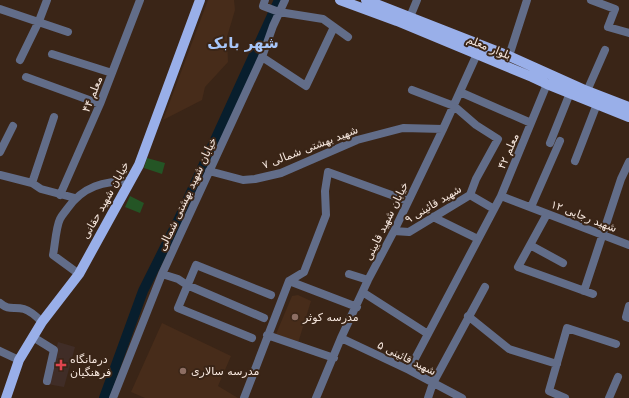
<svg xmlns="http://www.w3.org/2000/svg" width="629" height="398" viewBox="0 0 629 398" font-family="'DejaVu Sans','Noto Sans Arabic',sans-serif">
<style>
.built{fill:#472c1a}
.medical{fill:#402d27}
.green{fill:#245525}
.lines{fill:none;stroke-linecap:round;stroke-linejoin:round}
.river{stroke:#081e2d;stroke-width:10}
.minor{stroke:#626d89;stroke-width:8}
.major{stroke:#99afe9;stroke-width:10}
.education-dot{fill:#8d6e63;stroke:#3a2517;stroke-width:1.5}
.health-dot{fill:#e0444e;stroke:#3a2517;stroke-width:1.5}
.labels{text-anchor:middle;stroke-width:4;stroke-linejoin:round;paint-order:stroke}
.street-label{font-size:11px;fill:#f5e6dd;stroke:#3a2517}
.poi-label{font-size:11px;fill:#f5e6dd;stroke:#3a2517;text-anchor:start}
.district-label{font-size:15px;font-weight:bold;fill:#a8c6f9;stroke:#3a2517}
</style>
<rect width="100%" height="100%" fill="#3a2517"/>
<!-- built -->
<path class="built" d="M208,0h26l1,10 -8,27 1,25 -23,25 -3,13 -39,20z
M298,295l13,6 -13,42 -22,-9 16,-38z
M162,323l69,33 -13,30 20,12h-93l-14,-6z"/>
<!-- medical -->
<path class="medical" d="M58,342l17,5 -11,40 -17,-3z"/>
<!-- green -->
<path class="green" d="M147,158l18,5 -3,11 -18,-6z
M130,196l14,7 -4,10 -15,-6z"/>
<g class="lines">
<!-- river -->
<path class="river" d="M104,398l39,-107 34,-68 102,-223"/>
<!-- minor -->
<path class="minor" d="M265,0l-2,6 16,6 44,7 25,18
M591,0l24,9 -7,18 21,6
M0,9l68,23
M410,17l7,-17
M52,54l60,19
M509,56l18,-56
M262,57l44,29 28,-59
M20,60l19,-39 8,-21
M26,77l74,27
M547,84l-46,112 128,49
M587,91l18,-41
M460,92l71,31
M550,143l20,-50
M0,152l13,-26
M575,161l22,-57
M209,171l34,9 12,-1 26,-6 76,-33 46,-12 40,1
M0,175l32,8 9,6 34,9
M32,183l22,-66
M60,195l40,-91 40,-104
M470,195l24,14
M531,207l29,-66
M547,214l-29,53 75,27
M433,217l45,22
M394,231l15,1 61,-37 6,-16 22,-40 -22,-14 -22,-19 -42,-16
M530,245l33,18
M79,274l-26,-19c2,-10 3,-28 7,-36 2,-4 5,-7 7,-10 16,-23 37,-28 63,-28
M162,274l16,5 9,6 77,33
M349,274l19,6
M289,281l68,26
M584,291l37,-112 8,-17
M364,293l64,41
M0,303c9,8 14,3 24,6 7,2 13,8 18,13
M629,306l-3,11 3,1
M468,316l41,33 48,15
M267,335l67,23
M33,337l21,13 -7,31
M252,338l-74,-30 18,-43 75,30
M341,338l68,32 53,28
M0,351l19,9
M409,370l92,-174
M113,398l49,-124 100,-217 11,-31 12,-26
M244,398l45,-117 15,-9 22,-57 -1,-24 3,-19 80,29
M316,398l25,-60 27,-58 26,-49 49,-102 34,-75
M428,398l5,-15 52,-96
M565,398l-16,-7 18,-63 49,16
M609,398l9,-21"/>
<!-- major -->
<path class="major" d="M340,0l57,21 135,56 15,7 82,33
M366,0l143,56 78,35 42,16
M6,398l13,-38 23,-38 37,-48 60,-109 61,-165"/>
</g>
<!-- markers -->
<g class="education-dot">
<circle cx="295" cy="317" r="4"/>
<circle cx="183" cy="371" r="4"/>
</g>
<path class="health-dot" d="M59 359h4v4h4v4h-4v4h-4v-4h-4v-4h4z"/>
<g class="labels">
<!-- street labels -->
<g class="street-label">
<text transform="translate(489 47) rotate(22)" y="4">بلوار معلم</text>
<text transform="translate(92 94) rotate(-68)" y="4">معلم ۴۴</text>
<text transform="translate(310 147) rotate(-21)" y="4">شهید بهشتی شمالی ۷</text>
<text transform="translate(508 151) rotate(-67)" y="4">معلم ۴۲</text>
<text transform="translate(187 194) rotate(-65)" y="4">خیابان شهید بهشتی شمالی</text>
<text transform="translate(105 200) rotate(-61)" y="4">خیابان شهید حقانی</text>
<text transform="translate(433 204) rotate(-31)" y="4">شهید قائینی ۹</text>
<text transform="translate(584 216) rotate(21)" y="4">شهید رجایی ۱۲</text>
<text transform="translate(386 221) rotate(-64)" y="4">خیابان شهید قایینی</text>
<text transform="translate(407 358) rotate(26)" y="4">شهید قائینی ۵</text>
</g>
<!-- poi labels -->
<g class="poi-label">
<text x="303" y="321">مدرسه کوثر</text>
<text x="70" y="363">درمانگاه<tspan x="70" dy="13">فرهنگیان</tspan></text>
<text x="191" y="375">مدرسه سالاری</text>
</g>
<!-- district labels -->
<g class="district-label">
<text x="243" y="48">شهر بابک</text>
</g>
</g>
</svg>
